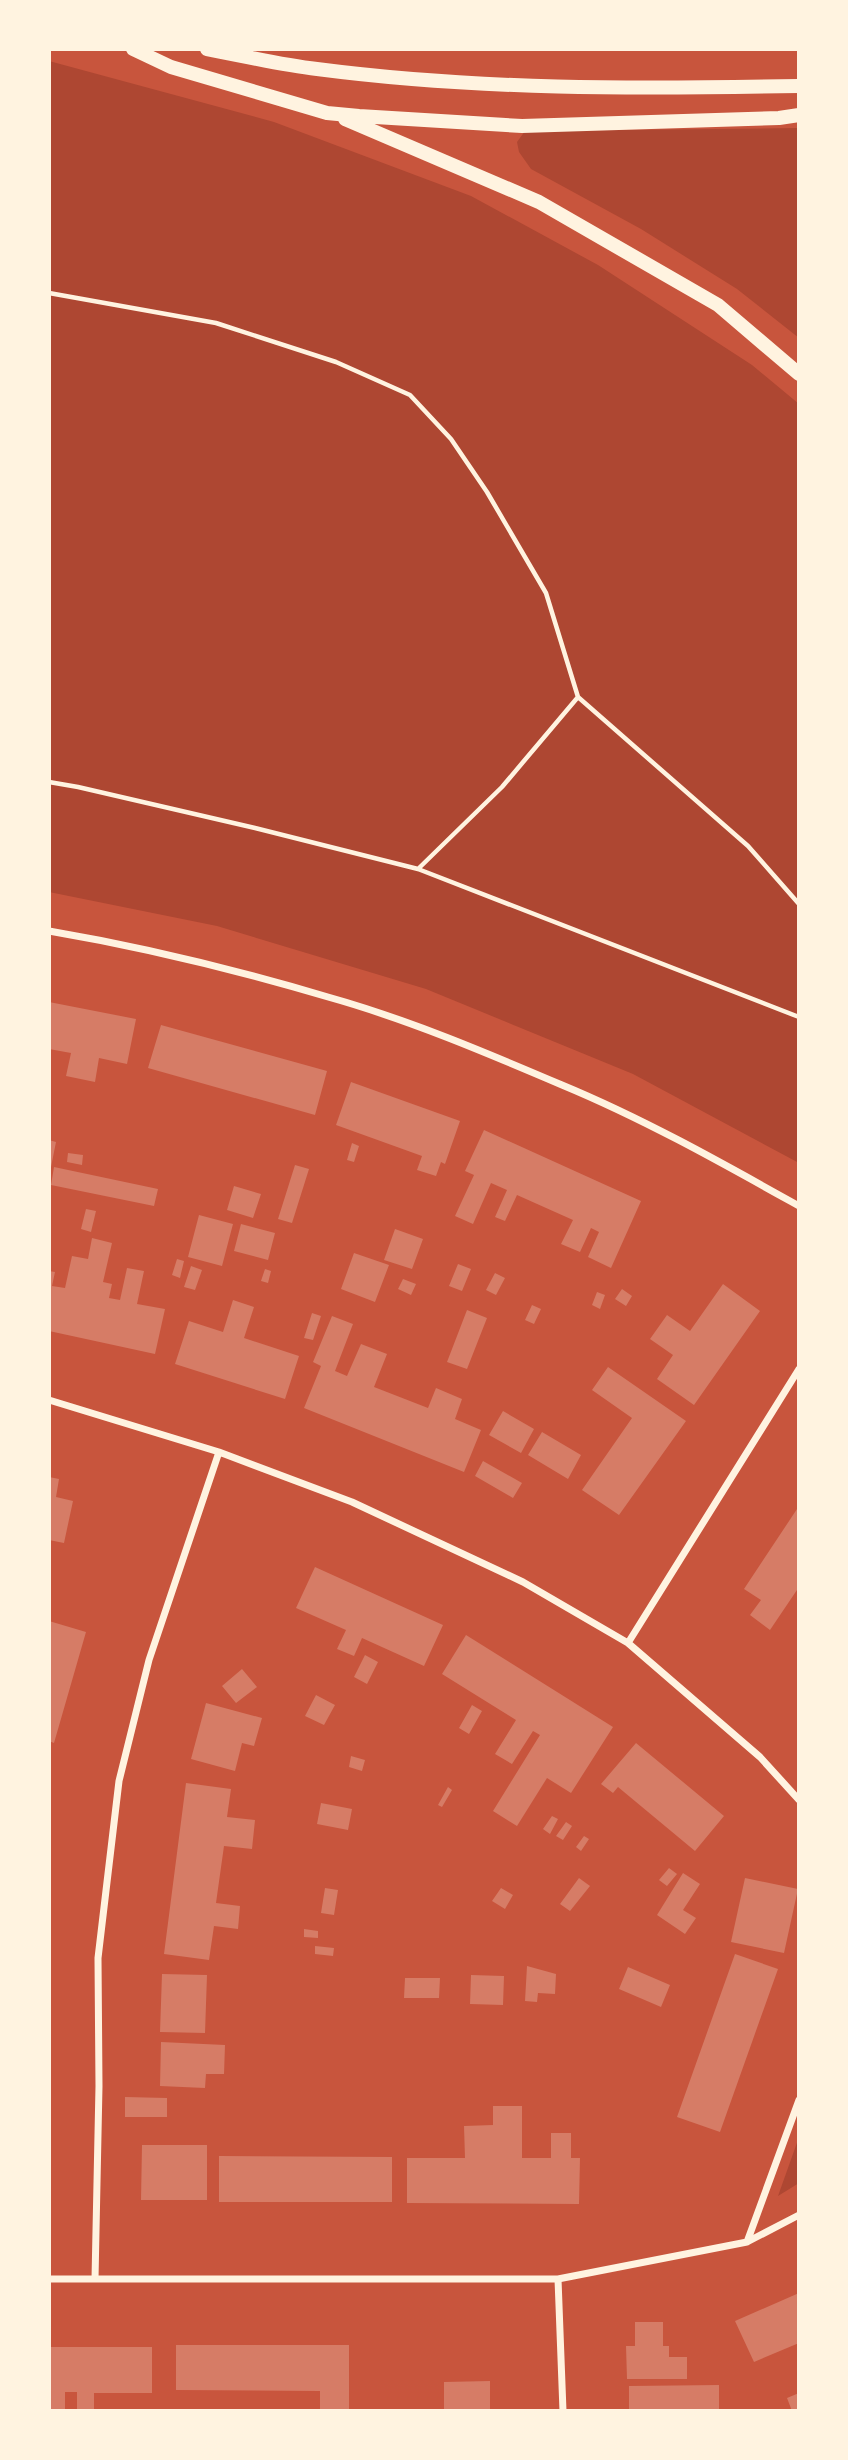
<svg xmlns="http://www.w3.org/2000/svg" width="848" height="2460" viewBox="0 0 848 2460" font-family="'Source Sans 3',sans-serif">
<style>
.green{fill:#ae4732}
.building{fill:#d67c66}
.lines{fill:none;stroke-linecap:round;stroke-linejoin:round}
.path{stroke:#fff3e0;stroke-width:4.5}
.minor{stroke:#fff3e0;stroke-width:7}
.secondary{stroke:#fff3e0;stroke-width:14}
</style>
<rect width="100%" height="100%" fill="#c8553d"/>
<!-- green -->
<path class="green" d="M49,61l225,61 197,74 127,69 154,100 47,39v759l-166,-89 -207,-85 -209,-63 -168,-34z
M799,128v210l-62,-49 -96,-60 -110,-60 -12,-17 -2,-10 8,-11z
M799,2137v46l-21,13z"/>
<!-- building -->
<path class="building" d="M49,1002l87,17 -9,45 -28,-6 -4,24 -29,-6 5,-23 -22,-4z
M161,1025l166,46 -12,44 -167,-47z
M351,1082l109,39 -15,43 -4,-2 -5,14 -19,-6 5,-14 -86,-31z
M484,1130l157,71 -30,67 -23,-11 11,-25 -8,-4 -11,24 -19,-8 12,-24 -56,-25 -12,26 -10,-4 12,-27 -16,-7 -18,41 -18,-8 19,-41 -9,-4z
M49,1140l7,2 -5,25 -2,-1z
M352,1143l7,3 -5,16 -7,-2z
M68,1153l15,2 -1,10 -15,-3z
M295,1165l14,4 -17,54 -14,-4z
M54,1167l104,22 -4,17 -103,-21z
M234,1186l27,8 -8,24 -26,-8z
M86,1209l10,2 -5,21 -10,-3z
M199,1215l34,9 -11,42 -34,-9z
M241,1224l34,9 -7,27 -34,-9z
M395,1229l28,10 -11,30 -28,-9z
M92,1238l20,5 -9,39 9,2 -3,14 11,2 7,-32 17,3 -7,33 28,5 -10,45 -106,-23v-60l6,1 -3,14 13,2 7,-32 16,3z
M354,1253l35,12 -14,37 -34,-13z
M177,1259l7,2 -4,17 -8,-3z
M458,1264l13,5 -9,22 -13,-5z
M191,1266l11,4 -7,20 -11,-3z
M265,1269l6,2 -3,12 -7,-2z
M495,1273l10,5 -9,17 -10,-5z
M403,1279l13,5 -5,11 -13,-6z
M723,1284l37,27 -66,94 -37,-26 16,-24 -23,-16 17,-24 23,16z
M622,1289l10,7 -6,10 -11,-7z
M597,1292l8,3 -5,14 -8,-4z
M233,1300l21,7 -10,31 55,18 -14,43 -110,-35 14,-43 34,11z
M532,1305l9,4 -7,15 -9,-4z
M467,1310l20,8 -20,51 -20,-7z
M312,1313l9,3 -8,24 -9,-2z
M332,1316l21,8 -18,47 12,5 14,-32 26,10 -13,33 54,21 8,-20 26,11 -7,20 26,11 -17,42 -160,-64 17,-42 -8,-4z
M608,1367l78,54 -67,94 -37,-25 50,-72 -40,-28z
M503,1411l31,18 -13,24 -32,-18z
M542,1432l39,23 -13,24 -40,-24z
M483,1461l39,22 -9,15 -38,-22z
M49,1477l10,2 -3,18 17,4 -9,42 -15,-3z
M799,1506v81l-29,43 -20,-15 11,-15 -17,-11z
M315,1567l128,58 -19,41 -62,-28 -8,18 -17,-7 9,-19 -50,-22z
M49,1621l37,11 -32,111 -5,-2z
M466,1635l147,92 -42,66 -24,-15 -30,48 -24,-15 47,-76 -7,-4 -21,33 -17,-10 21,-34 -74,-46z
M365,1655l13,7 -11,22 -13,-7z
M242,1669l15,18 -21,16 -14,-17z
M316,1695l19,10 -11,20 -19,-9z
M206,1703l56,15 -8,28 -12,-3 -7,28 -44,-12z
M472,1705l10,6 -13,23 -10,-6z
M636,1743l88,73 -29,35 -77,-64 -5,6 -12,-9z
M351,1756l14,4 -3,11 -13,-4z
M186,1783l45,6 -4,28 28,3 -3,29 -28,-3 -8,57 24,3 -2,23 -24,-3 -5,34 -45,-6z
M448,1787l4,3 -10,17 -4,-2z
M321,1803l31,6 -4,21 -31,-6z
M552,1816l6,3 -8,15 -7,-5z
M566,1822l6,4 -9,14 -7,-4z
M584,1836l5,3 -8,12 -5,-4z
M669,1868l8,6 -10,12 -8,-6z
M683,1873l17,11 -17,26 13,8 -11,16 -28,-19z
M579,1878l11,8 -20,25 -10,-7z
M745,1878l53,11 -14,64 -53,-11z
M325,1888l13,2 -4,25 -13,-2z
M501,1888l12,7 -8,14 -13,-8z
M304,1929l14,2v7l-14,-1z
M315,1946l19,2 -1,8 -18,-2z
M735,1954l43,15 -58,163 -43,-15z
M527,1966l29,8 -1,20 -17,-1 -1,9 -12,-1z
M628,1967l42,18 -9,22 -42,-18z
M162,1974l45,1 -2,58 -45,-1z
M471,1975l33,1 -1,29 -33,-1z
M405,1978h35l-1,20h-35z
M161,2042l64,3 -1,29h-18l-1,14 -45,-2z
M125,2097l42,1v19h-42z
M493,2106h29v52h29v-25h20v25h9l-1,46 -172,-1v-45h58l-1,-32 29,-1z
M142,2145h65v55h-66z
M219,2156l173,1v45h-173z
M799,2293v50l-45,19 -19,-41z
M635,2322h28v24h6v11h18v22h-60l-1,-33h9z
M176,2345h173v66h-29v-20l-144,-1z
M49,2347h103v46h-58v18h-17v-19h-12v19h-16z
M490,2381v30h-46v-29z
M719,2385v26h-90v-25z
M799,2393v18h-7l-5,-13z"/>
<g class="lines">
<!-- path -->
<path class="path" d="M49,293l167,30 120,39 74,33 41,44 36,53 59,101 32,104 170,149 51,58
M49,782l29,5 177,41 163,41 381,148
M418,869l84,-82 76,-90"/>
<!-- minor -->
<path class="minor" d="M49,931c94,16 188,39 279,66 79,22 159,56 234,88 82,34 160,78 237,121
M49,1400l170,52 133,50 171,80 105,61 132,114 39,43
M628,1643l171,-274
M747,2242l52,-142
M49,2279h509l189,-37 52,-27
M95,2279l4,-193 -1,-128 21,-177 30,-121 70,-208
M558,2279l5,132"/>
<!-- secondary -->
<path class="secondary" d="M133,49l38,18 156,46 32,3 163,10 257,-8 20,-3
M207,49c37,7 73,16 110,20 161,21 320,20 482,17
M345,119l194,83 179,103 81,69"/>
</g>
<!-- border -->
<rect width="848" height="2460" fill="none" stroke="#fff3e0" stroke-width="102"/>
</svg>
